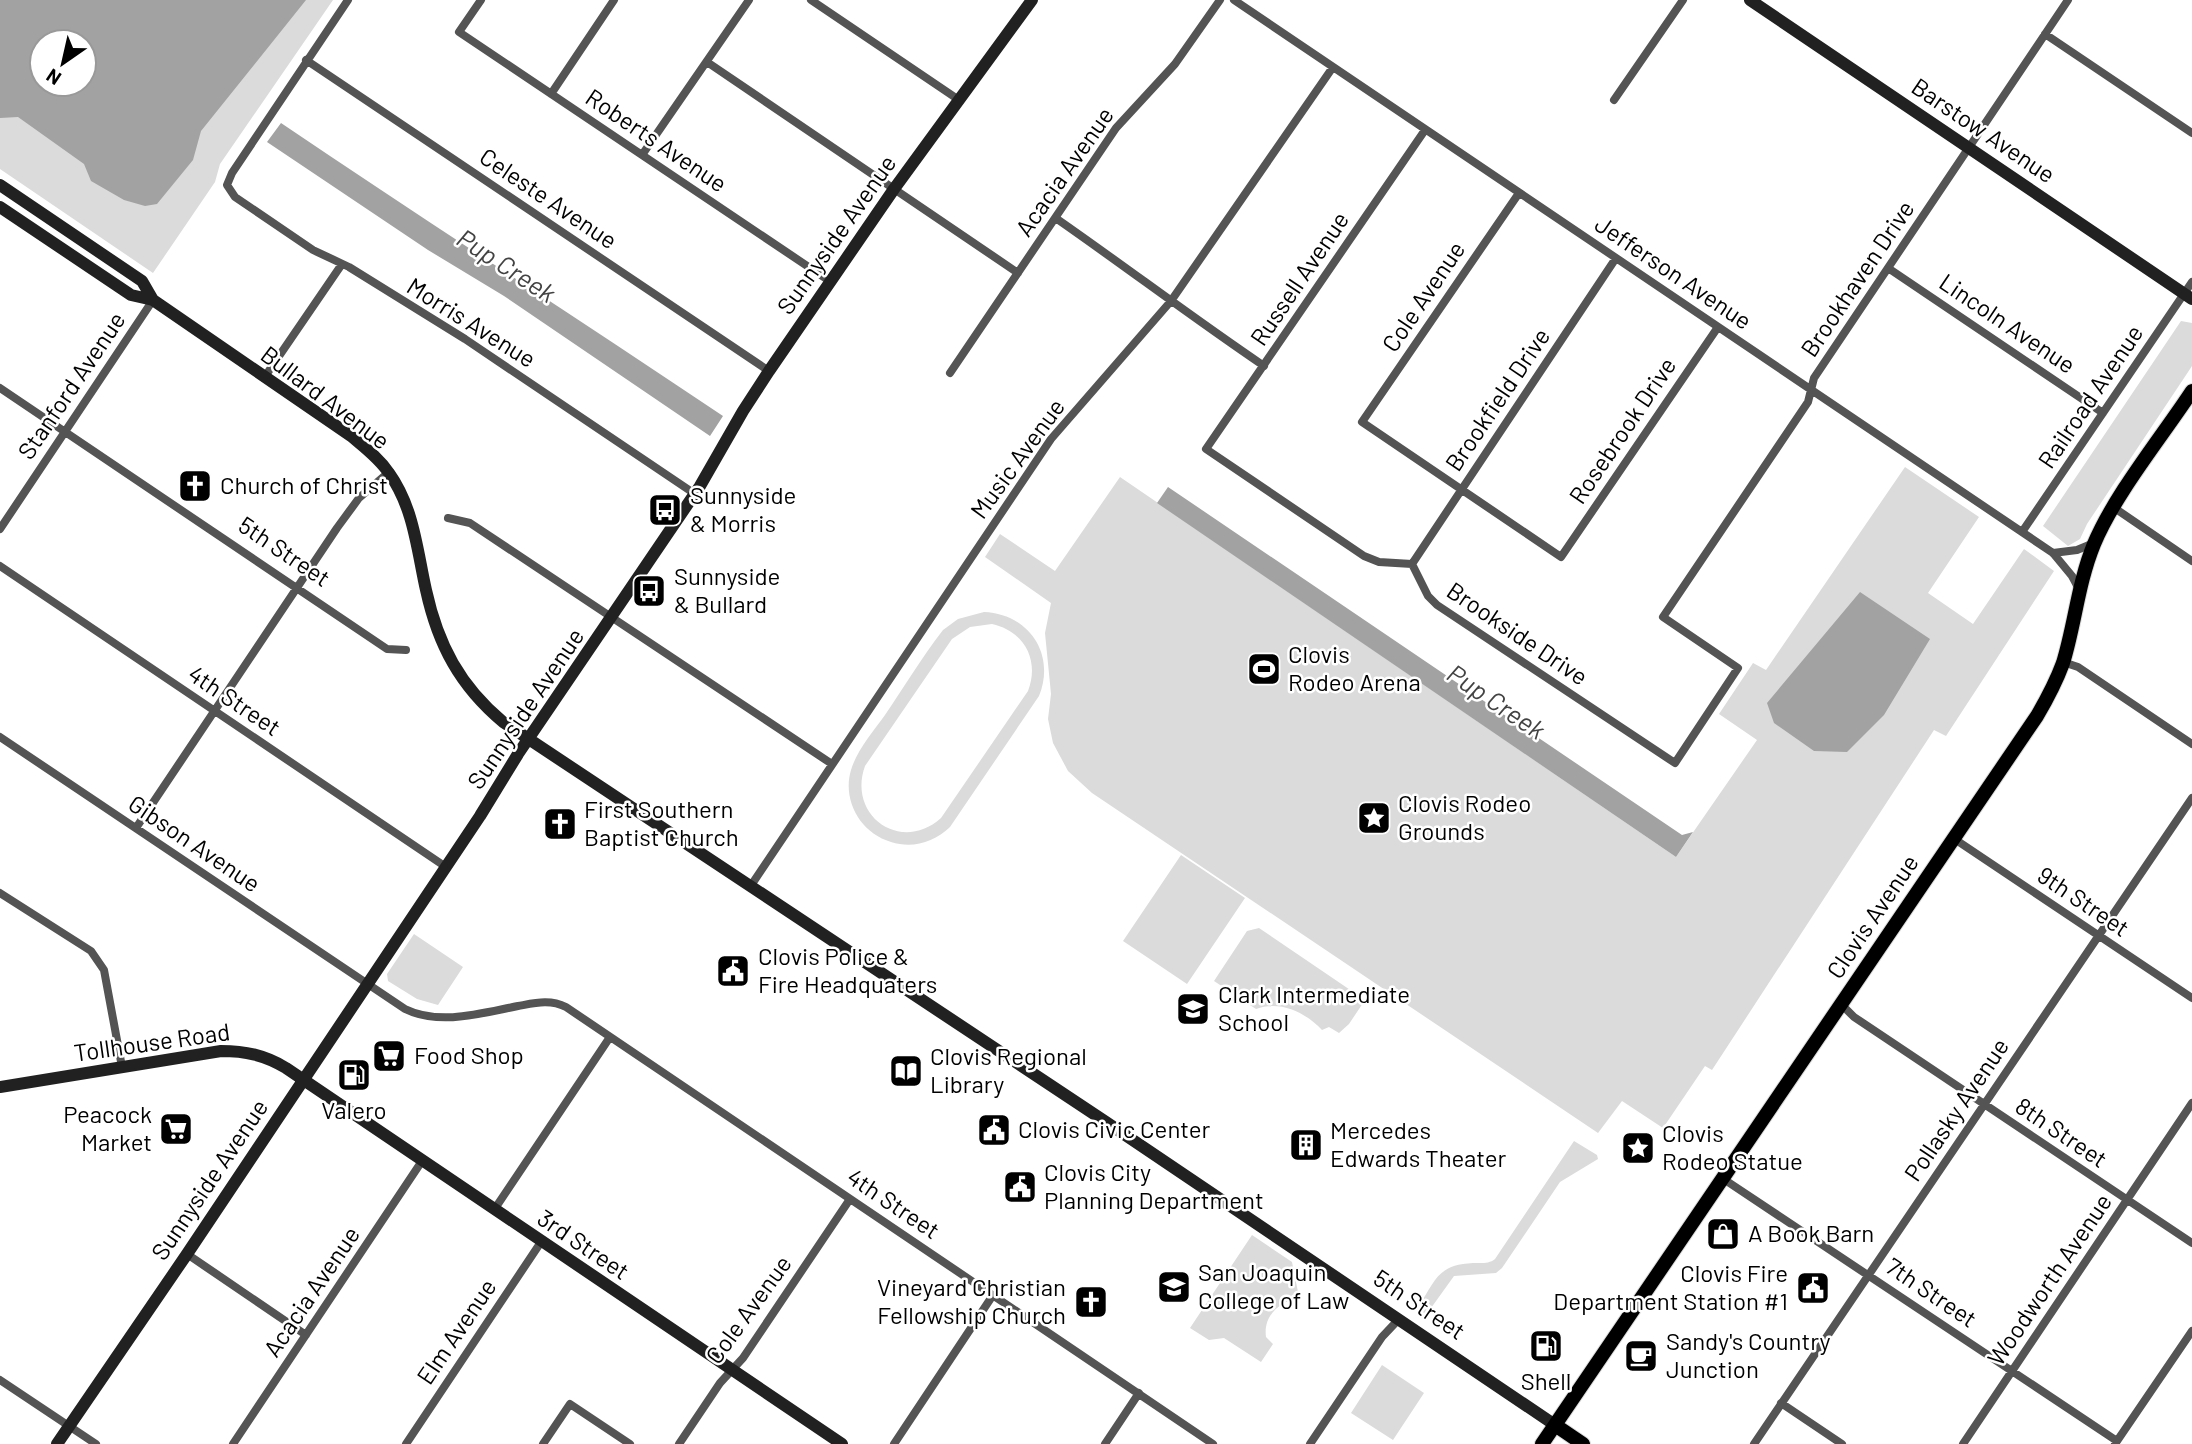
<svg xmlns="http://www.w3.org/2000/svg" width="2192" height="1444" viewBox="0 0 2192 1444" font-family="Barlow,sans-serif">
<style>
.green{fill:#dbdbdb;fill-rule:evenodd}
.water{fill:#a2a2a2;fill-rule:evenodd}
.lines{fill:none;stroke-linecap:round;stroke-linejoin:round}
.primary-casing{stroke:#dbdbdb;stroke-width:16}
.street{stroke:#545454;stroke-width:8}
.secondary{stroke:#212121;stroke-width:12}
.primary{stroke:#000;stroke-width:14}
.labels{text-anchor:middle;stroke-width:5;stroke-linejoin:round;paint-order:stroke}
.street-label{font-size:24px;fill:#000;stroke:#fff}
.poi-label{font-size:24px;fill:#000;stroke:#fff;text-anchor:start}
.water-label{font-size:26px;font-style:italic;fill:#434343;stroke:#fff}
</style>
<rect width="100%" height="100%" fill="#fff"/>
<!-- green -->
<path class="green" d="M0,0h333l-113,164 -5,18 -62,91 -153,-104zM42,42h42v42h-42z
M2181,321l11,2v43l-105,158 -7,15 -12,7 -25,-20z
M1905,467l74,50 -51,76 45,31 51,-75 30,22 -108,165 -12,-6 -222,340 -7,-4 -42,62 -41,-27 -24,32 -506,-340 -24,-22 -15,-28 -5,-24 3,-25 -6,-61 6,-30 -66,-46 15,-23 55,37 65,-94 556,380 81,-117 -38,-26 34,-51 13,7z
M984,612c45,2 72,42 55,84l-89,131c-16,15 -37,22 -59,15 -31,-9 -49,-42 -40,-72 6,-20 22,-38 34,-55 19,-28 37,-58 58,-85l15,-11zM992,624c32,7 48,36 36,67l-87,127c-40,36 -94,-2 -76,-52l87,-127 18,-12z
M1181,855l64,43 -58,86 -64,-43z
M1259,928l106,72 -16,24 -10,9 -10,-6 -7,3c-17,-18 -42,-30 -66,-21l-42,-28 33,-50z
M414,934l49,33 -25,38 -21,-6 -29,-18 -1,-7z
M1574,1141l23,14 1,4 -38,23 -58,86 -6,5 -42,3 -28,39 -8,-8c18,-27 19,-42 55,-44 8,0 16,1 22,-4z
M1252,1235l40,27 7,35c-19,5 -36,18 -33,40l7,7 -12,18 -37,-24 -15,2 -19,-12z
M1382,1365l42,28 -31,47 -42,-27z"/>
<!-- water -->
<path class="water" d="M0,0h306l-105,131 -8,29 -36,44 -12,2 -21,-6 -33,-19 -7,-17 -66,-47 -18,1zM42,42h42v42h-42z
M281,123c146,99 295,194 442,293l-13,20 -206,-140 -76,-46 -161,-108z
M1168,487l514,348 11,-3 -17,25 -519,-354z
M1860,592l70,47 -46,76 -37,37 -33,-1 -40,-28 -7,-20z"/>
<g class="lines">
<defs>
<path id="primary" d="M1555,1425l28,19
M1542,1444l495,-728c10,-17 19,-34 26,-53 12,-39 15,-80 31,-119 21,-50 67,-106 98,-153"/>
</defs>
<!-- primary casing -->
<use href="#primary" class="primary-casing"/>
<!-- street -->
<path class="street" d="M348,0l-116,173 -5,12 8,12 78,53 36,17 116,72 230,155
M481,0l-22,32 372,250
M811,0l148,100
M1234,0l819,553 19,23 7,13
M2045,34l147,99
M306,60l463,311
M707,62l311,211
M551,94l63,-94
M1614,100l69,-100
M1425,130l-219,319 158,107 15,6 33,2 16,32 9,9 238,158 63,-95 -75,-51 145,-215 6,-24 254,-378
M642,155l107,-155
M1519,193l-157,229 199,135 157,-230
M1057,219c69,48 136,99 207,147
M1888,268l215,145
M950,373l166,-245 59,-64 45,-64
M264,378l78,-114
M0,388l387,261 19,1
M2113,507l79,54
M448,518l22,5 362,241
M0,529l153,-229
M2022,532l170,-250
M2053,553l24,-3 17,-7
M1412,564l204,-306
M0,566l446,301
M2063,662l15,5 114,77
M0,737l405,272c35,17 77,4 113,-3 17,-3 32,-7 48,1l647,437
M136,828l201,-300 22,-30 30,-26
M1953,838l239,160
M750,887l301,-448 120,-138 162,-234
M0,893l91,58 13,19 18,97
M1841,1004l13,13 338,226
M1722,1178l395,263
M494,1210l116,-173
M187,1254l119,81
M0,1380l96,64
M1781,1403l61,41
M233,1444l189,-283
M406,1444l135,-202
M543,1444l27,-40 60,40
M679,1444l41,-61 23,-25 107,-159
M894,1444l99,-149
M1105,1444l34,-51
M1310,1444l72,-107 17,-18
M1754,1444l438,-646
M1963,1444l229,-341
M2115,1444l77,-113"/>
<!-- secondary -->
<path class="secondary" d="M1750,0l442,299
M0,185l142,96 11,19
M0,207l131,88 22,5 198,136c13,11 28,22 38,37 25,35 28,77 37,117 12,55 34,96 77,132l603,400 449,303
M0,1087l221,-36c24,0 44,4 65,17l556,376
M57,1444l130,-190 293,-438 38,-62 182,-268 43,-75 26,-40 125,-182 138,-189"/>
<!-- primary -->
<use href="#primary" class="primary"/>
</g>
<!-- icons -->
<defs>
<symbol id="church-square" viewBox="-11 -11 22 22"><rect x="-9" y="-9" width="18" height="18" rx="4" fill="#000" stroke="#fff"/><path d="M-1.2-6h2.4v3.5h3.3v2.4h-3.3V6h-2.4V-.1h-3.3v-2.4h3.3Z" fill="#fff"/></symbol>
<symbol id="bus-square" viewBox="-11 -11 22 22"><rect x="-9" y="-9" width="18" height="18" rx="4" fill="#000" stroke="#fff"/><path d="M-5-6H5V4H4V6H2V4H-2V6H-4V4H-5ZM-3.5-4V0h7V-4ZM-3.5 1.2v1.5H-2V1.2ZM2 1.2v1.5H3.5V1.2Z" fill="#fff"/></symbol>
<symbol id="stadium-square" viewBox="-11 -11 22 22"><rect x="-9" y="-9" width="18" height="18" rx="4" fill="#000" stroke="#fff"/><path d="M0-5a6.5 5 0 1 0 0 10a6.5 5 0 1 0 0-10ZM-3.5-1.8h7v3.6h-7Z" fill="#fff"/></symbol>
<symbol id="sight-square" viewBox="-11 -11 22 22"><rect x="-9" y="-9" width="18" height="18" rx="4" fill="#000" stroke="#fff"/><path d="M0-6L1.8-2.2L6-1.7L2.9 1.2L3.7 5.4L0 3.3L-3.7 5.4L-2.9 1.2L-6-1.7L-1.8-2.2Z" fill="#fff"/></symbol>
<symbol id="civic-square" viewBox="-11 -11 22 22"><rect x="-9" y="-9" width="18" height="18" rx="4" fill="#000" stroke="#fff"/><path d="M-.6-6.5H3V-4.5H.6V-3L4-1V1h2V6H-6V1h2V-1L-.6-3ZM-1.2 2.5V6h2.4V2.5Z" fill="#fff"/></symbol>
<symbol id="school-square" viewBox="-11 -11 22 22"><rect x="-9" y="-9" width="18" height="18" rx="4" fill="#000" stroke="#fff"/><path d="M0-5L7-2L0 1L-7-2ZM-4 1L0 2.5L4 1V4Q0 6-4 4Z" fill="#fff"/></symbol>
<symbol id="supermarket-square" viewBox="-11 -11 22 22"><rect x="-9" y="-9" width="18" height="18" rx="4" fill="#000" stroke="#fff"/><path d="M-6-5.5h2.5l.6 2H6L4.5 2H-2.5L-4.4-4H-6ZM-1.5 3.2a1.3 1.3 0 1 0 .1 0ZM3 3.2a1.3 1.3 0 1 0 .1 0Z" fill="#fff"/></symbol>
<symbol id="library-square" viewBox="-11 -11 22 22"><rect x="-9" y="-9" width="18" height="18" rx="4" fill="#000" stroke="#fff"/><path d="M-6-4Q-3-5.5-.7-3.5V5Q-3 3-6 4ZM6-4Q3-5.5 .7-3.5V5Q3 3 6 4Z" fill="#fff"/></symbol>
<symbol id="fuel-square" viewBox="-11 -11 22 22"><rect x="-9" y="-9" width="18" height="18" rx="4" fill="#000" stroke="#fff"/><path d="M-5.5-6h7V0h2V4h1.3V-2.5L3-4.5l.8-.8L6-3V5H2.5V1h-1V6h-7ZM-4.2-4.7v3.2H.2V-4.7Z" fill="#fff"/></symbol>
<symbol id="building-square" viewBox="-11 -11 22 22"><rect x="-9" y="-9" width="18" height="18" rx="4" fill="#000" stroke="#fff"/><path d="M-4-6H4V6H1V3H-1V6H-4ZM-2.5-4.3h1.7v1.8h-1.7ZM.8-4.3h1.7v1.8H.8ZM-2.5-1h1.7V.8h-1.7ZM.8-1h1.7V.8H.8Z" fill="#fff"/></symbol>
<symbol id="shop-square" viewBox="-11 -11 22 22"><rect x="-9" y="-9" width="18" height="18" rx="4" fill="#000" stroke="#fff"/><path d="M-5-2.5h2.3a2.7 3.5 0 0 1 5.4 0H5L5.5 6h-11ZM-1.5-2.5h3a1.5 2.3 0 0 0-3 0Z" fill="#fff"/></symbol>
<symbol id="cafe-square" viewBox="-11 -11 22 22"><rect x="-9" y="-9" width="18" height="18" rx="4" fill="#000" stroke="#fff"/><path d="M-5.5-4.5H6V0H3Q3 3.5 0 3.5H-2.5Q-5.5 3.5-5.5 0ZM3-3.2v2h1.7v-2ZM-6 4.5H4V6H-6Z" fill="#fff"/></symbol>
</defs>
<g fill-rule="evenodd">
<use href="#church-square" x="176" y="467" width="38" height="38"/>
<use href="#bus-square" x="646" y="491" width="38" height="38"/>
<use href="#bus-square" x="630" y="572" width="38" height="38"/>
<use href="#stadium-square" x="1245" y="650" width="38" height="38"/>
<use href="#sight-square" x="1355" y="799" width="38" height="38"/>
<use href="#church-square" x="541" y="805" width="38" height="38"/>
<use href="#civic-square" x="714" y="952" width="38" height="38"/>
<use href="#school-square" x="1174" y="990" width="38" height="38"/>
<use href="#supermarket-square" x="370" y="1037" width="38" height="38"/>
<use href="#library-square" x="887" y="1052" width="38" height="38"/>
<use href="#fuel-square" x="335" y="1056" width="38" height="38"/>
<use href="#supermarket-square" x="157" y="1110" width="38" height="38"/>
<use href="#civic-square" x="975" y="1111" width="38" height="38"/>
<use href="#building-square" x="1287" y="1126" width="38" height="38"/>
<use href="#sight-square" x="1619" y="1129" width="38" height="38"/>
<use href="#civic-square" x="1001" y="1168" width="38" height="38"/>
<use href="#shop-square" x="1704" y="1215" width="38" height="38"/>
<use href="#school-square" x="1155" y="1268" width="38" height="38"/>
<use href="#civic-square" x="1794" y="1269" width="38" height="38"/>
<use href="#church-square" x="1072" y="1283" width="38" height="38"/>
<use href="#fuel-square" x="1527" y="1327" width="38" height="38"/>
<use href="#cafe-square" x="1622" y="1337" width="38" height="38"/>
</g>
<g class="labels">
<!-- street labels -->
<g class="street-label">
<text transform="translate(1983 131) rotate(34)" y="8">Barstow Avenue</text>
<text transform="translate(656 141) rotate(34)" y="8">Roberts Avenue</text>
<text transform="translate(1065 172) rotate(-55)" y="8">Acacia Avenue</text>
<text transform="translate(548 199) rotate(34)" y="8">Celeste Avenue</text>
<text transform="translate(837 235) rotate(-55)" y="8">Sunnyside Avenue</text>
<text transform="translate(1673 273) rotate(34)" y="8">Jefferson Avenue</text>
<text transform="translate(1300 279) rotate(-56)" y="8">Russell Avenue</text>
<text transform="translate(1858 279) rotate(-56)" y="8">Brookhaven Drive</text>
<text transform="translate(1424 297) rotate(-56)" y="8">Cole Avenue</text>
<text transform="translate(471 323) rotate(32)" y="8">Morris Avenue</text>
<text transform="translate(2007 324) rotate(34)" y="8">Lincoln Avenue</text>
<text transform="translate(72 386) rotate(-56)" y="8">Stanford Avenue</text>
<text transform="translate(2091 397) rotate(-56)" y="8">Railroad Avenue</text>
<text transform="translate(325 398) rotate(37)" y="8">Bullard Avenue</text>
<text transform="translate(1498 400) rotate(-56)" y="8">Brookfield Drive</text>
<text transform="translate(1623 431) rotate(-56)" y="8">Rosebrook Drive</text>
<text transform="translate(1018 459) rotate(-54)" y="8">Music Avenue</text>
<text transform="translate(284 552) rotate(34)" y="8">5th Street</text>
<text transform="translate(1517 634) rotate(34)" y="8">Brookside Drive</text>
<text transform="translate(234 701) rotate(34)" y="8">4th Street</text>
<text transform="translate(526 709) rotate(-56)" y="8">Sunnyside Avenue</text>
<text transform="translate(194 844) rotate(34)" y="8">Gibson Avenue</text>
<text transform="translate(2083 902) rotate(34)" y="8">9th Street</text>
<text transform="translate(1873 917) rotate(-56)" y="8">Clovis Avenue</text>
<text transform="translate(152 1043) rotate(-8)" y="8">Tollhouse Road</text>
<text transform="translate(1957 1110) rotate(-56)" y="8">Pollasky Avenue</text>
<text transform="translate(2061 1133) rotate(34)" y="8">8th Street</text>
<text transform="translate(210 1180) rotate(-56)" y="8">Sunnyside Avenue</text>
<text transform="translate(893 1204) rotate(34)" y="8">4th Street</text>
<text transform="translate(583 1245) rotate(34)" y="8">3rd Street</text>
<text transform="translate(2050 1280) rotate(-56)" y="8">Woodworth Avenue</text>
<text transform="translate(312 1292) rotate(-56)" y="8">Acacia Avenue</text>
<text transform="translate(1931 1293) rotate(34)" y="8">7th Street</text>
<text transform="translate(1419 1305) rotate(34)" y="8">5th Street</text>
<text transform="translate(749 1310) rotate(-54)" y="8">Cole Avenue</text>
<text transform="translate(457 1332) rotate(-56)" y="8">Elm Avenue</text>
</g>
<!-- poi labels -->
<g class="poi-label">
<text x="220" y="494">Church of Christ</text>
<text x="690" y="504">Sunnyside<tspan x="690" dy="28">&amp; Morris</tspan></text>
<text x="674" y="585">Sunnyside<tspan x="674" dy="28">&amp; Bullard</tspan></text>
<text x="1288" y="663">Clovis<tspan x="1288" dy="28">Rodeo Arena</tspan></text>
<text x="1398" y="812">Clovis Rodeo<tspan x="1398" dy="28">Grounds</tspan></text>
<text x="584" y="818">First Southern<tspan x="584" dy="28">Baptist Church</tspan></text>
<text x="758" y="965">Clovis Police &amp;<tspan x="758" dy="28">Fire Headquaters</tspan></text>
<text x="1218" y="1003">Clark Intermediate<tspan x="1218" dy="28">School</tspan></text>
<text x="414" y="1064">Food Shop</text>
<text x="930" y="1065">Clovis Regional<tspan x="930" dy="28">Library</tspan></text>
<text x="354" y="1119" text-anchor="middle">Valero</text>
<text x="152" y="1123" text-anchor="end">Peacock<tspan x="152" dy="28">Market</tspan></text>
<text x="1018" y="1138">Clovis Civic Center</text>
<text x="1330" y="1139">Mercedes<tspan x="1330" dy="28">Edwards Theater</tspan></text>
<text x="1662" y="1142">Clovis<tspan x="1662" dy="28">Rodeo Statue</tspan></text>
<text x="1044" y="1181">Clovis City<tspan x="1044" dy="28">Planning Department</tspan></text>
<text x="1748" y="1242">A Book Barn</text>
<text x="1198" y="1281">San Joaquin<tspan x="1198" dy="28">College of Law</tspan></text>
<text x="1788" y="1282" text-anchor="end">Clovis Fire<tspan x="1788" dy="28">Department Station #1</tspan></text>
<text x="1066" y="1296" text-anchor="end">Vineyard Christian<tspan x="1066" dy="28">Fellowship Church</tspan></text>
<text x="1666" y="1350">Sandy's Country<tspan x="1666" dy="28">Junction</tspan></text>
<text x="1546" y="1390" text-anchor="middle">Shell</text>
</g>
<!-- water labels -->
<g class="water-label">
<text transform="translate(506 266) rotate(33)" y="9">Pup Creek</text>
<text transform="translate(1496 702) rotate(34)" y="9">Pup Creek</text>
</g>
</g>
<!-- north arrow -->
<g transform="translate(63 63) rotate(214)"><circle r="33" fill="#ffffff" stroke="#999999" stroke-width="2"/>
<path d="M0-5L12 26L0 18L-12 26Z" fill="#000000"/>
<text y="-10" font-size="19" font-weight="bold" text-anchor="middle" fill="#000000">N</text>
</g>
</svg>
